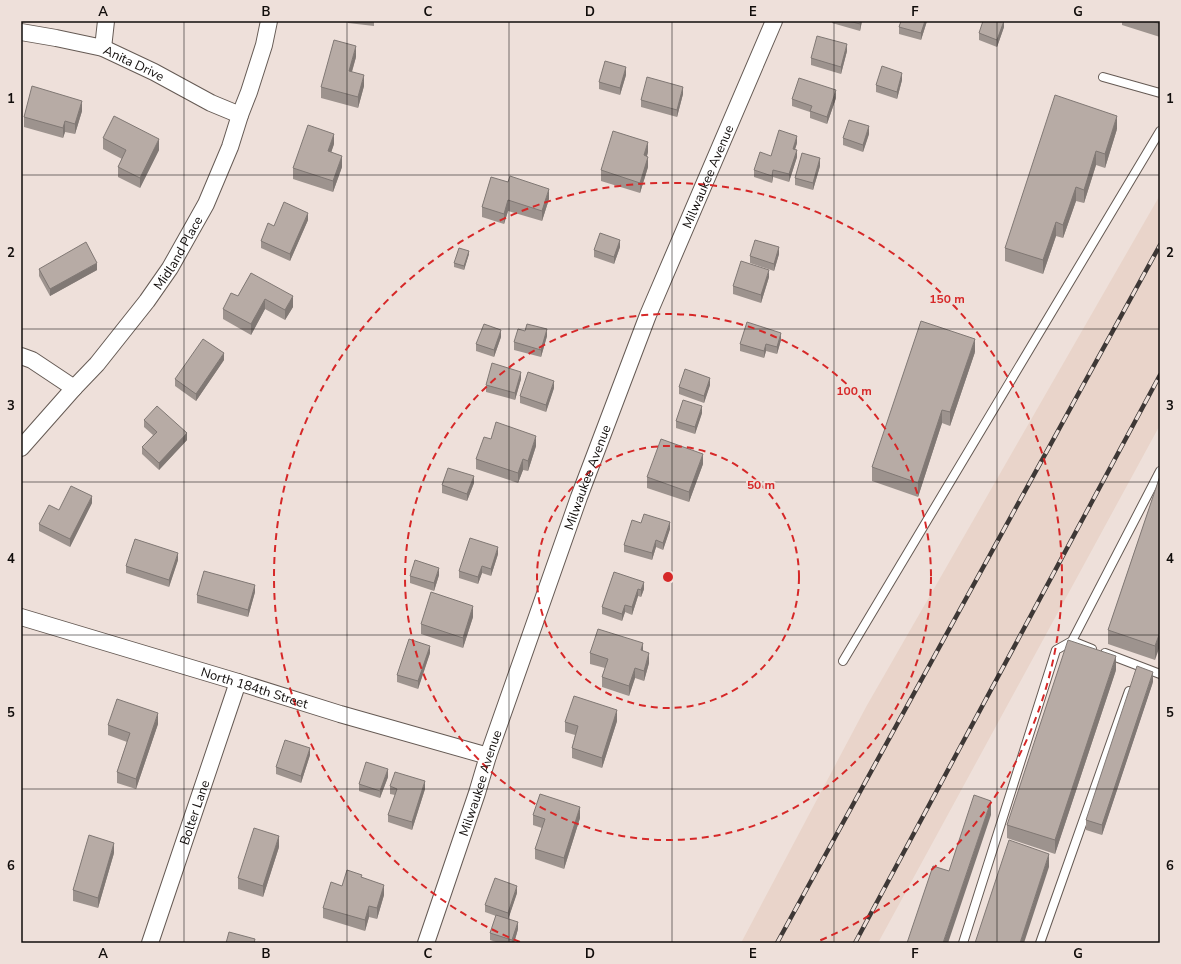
<svg xmlns="http://www.w3.org/2000/svg" width="1181" height="964" viewBox="0 0 1181 964" font-family="'Nunito Sans',sans-serif">
<style>
.built{fill:#e9d4ca}
.lines{fill:none;stroke-linecap:round;stroke-linejoin:round}
.service-casing{stroke:#655a54;stroke-width:10}
.minor-casing{stroke:#655a54;stroke-width:18}
.service{stroke:#fff;stroke-width:8}
.minor{stroke:#fff;stroke-width:16}
.rail-casing{stroke:#3e3836;stroke-width:4.5}
.rail{stroke:#eee0da;stroke-width:3;stroke-dasharray:9;stroke-linecap:butt}
.wall{fill:#9d938e}
.shaded-wall{fill:#807874}
.building{fill:#b7aba5;stroke:#807874}
.grid{fill:none;stroke:#110d0b;stroke-width:1;stroke-opacity:0.55}
.ring{fill:none;stroke:#d62828;stroke-width:2;stroke-dasharray:7 5}
.labels{text-anchor:middle;stroke-width:4;stroke-linejoin:round;paint-order:stroke}
.street-label{font-size:13px;fill:#110d0b;stroke:#eee0da}
.centre{fill:#d62828;stroke:#eee0da;stroke-width:2}
.ring-label{font-size:12px;text-anchor:middle;font-weight:bold;fill:#d62828;stroke:#eee0da;stroke-width:4;stroke-linejoin:round;paint-order:stroke}
.neatline{fill:none;stroke:#110d0b;stroke-width:1.5}
.grid-label{font-size:13px;text-anchor:middle;font-weight:bold;fill:#110d0b}
</style>
<rect width="100%" height="100%" fill="#eee0da"/>
<!-- built -->
<path class="built" d="M1160,195v230l-282,518h-137l125,-236z"/>
<g class="lines">
<defs>
<path id="service" d="M1103,77l57,16
M1092,649l-20,-8 88,-170
M1105,653l55,21
M843,661l317,-530
M963,943l93,-293 16,-9
M1040,943l89,-252"/>
<g id="minor">
<path id="s1" d="M21,32l35,6 47,10 51,24 57,31 29,12"/>
<path d="M103,48l3,-27"/>
<path d="M21,356l11,4 42,28"/>
<path id="s2" d="M21,448l53,-60 23,-24 50,-63 23,-33 36,-64 24,-57 10,-32 9,-23 15,-47 5,-24"/>
<path id="s3" d="M21,617l217,65 102,32 148,42"/>
<path id="s4" d="M150,943l88,-261"/>
<path id="s5" d="M426,943l51,-150 11,-37 91,-259 69,-182 126,-294"/>
</g>
</defs>
<!-- service casing -->
<use href="#service" class="service-casing"/>
<!-- minor casing -->
<use href="#minor" class="minor-casing"/>
<!-- service -->
<use href="#service" class="service"/>
<!-- minor -->
<use href="#minor" class="minor"/>
<defs>
<path id="rail" d="M777,943l383,-698
M855,943l305,-568"/>
</defs>
<!-- rail casing -->
<use href="#rail" class="rail-casing"/>
<!-- rail -->
<use href="#rail" class="rail"/>
</g>
<!-- wall -->
<path class="wall" d="M348,21h26v5l-26,-3z
M832,21h30l-2,10 -28,-8z
M901,21h26l-6,19 -22,-6v-7z
M1004,21v6l-7,20 -18,-7v-7z
M1122,21h38v16l-38,-12z
M847,51l-6,23 -30,-9v-7z
M356,57l-4,15 12,14 -6,22 -37,-10v-11z
M626,75l-6,20 -21,-6v-7z
M902,80l-5,19 -21,-7v-7z
M683,94l-6,23 -36,-10v-7z
M836,98l-9,26 -17,-6v-6l-18,-6v-7z
M82,111l-7,23 -10,-2 -2,6 -39,-11v-10z
M1117,129l-12,39 -9,-3 -12,38 -8,-2 -13,37 -7,-2 -13,38 -38,-13v-13z
M869,134l-6,18 -20,-7v-7z
M103,138l56,12 -19,38 -22,-11v-10l4,-8 -19,-10z
M797,143l-2,6 2,8 -8,25 -16,-5 -1,6 -18,-6v-7l17,-14z
M334,144l-3,8 11,15 -9,25 -40,-13v-11z
M648,152l-1,4 1,11 -8,26 -39,-12v-11z
M820,166l-7,24 -18,-5v-7z
M491,177l58,22 -7,22 -34,-10 -4,13 -22,-7v-10z
M308,220l-18,41 -29,-13v-7l13,-15z
M620,247l-6,17 -20,-7v-7z
M469,254l-5,16 -10,-3v-4z
M779,254l-5,17 -24,-8v-7z
M39,269l58,1 -47,26 -11,-20z
M251,273l42,34 -8,13 -20,-11 -14,26 -28,-16v-10l15,-13z
M769,277l-8,26 -28,-9v-8z
M525,331l22,5 -6,21 -27,-7v-8z
M501,337l-7,20 -18,-6v-7z
M781,340l-4,14 -11,-3 -2,7 -24,-7v-7z
M975,352l-25,74 -8,-3 -24,74 -46,-16v-14z
M224,360l-28,41 -21,-15v-7z
M521,379l-6,21 -29,-8v-7z
M710,385l-6,18 -25,-9v-7z
M554,388l-8,24 -26,-9v-7z
M702,413l-7,21 -19,-6v-7z
M144,420l43,20 -28,30 -17,-16v-7l11,-12 -9,-8z
M491,439l45,7 -8,25 -5,-1 -5,13 -42,-14v-10z
M703,464l-14,38 -42,-14v-11z
M1160,476l-5,184 -47,-16v-14z
M474,483l-7,18 -25,-8v-8z
M92,503l-22,44 -31,-16v-7l20,-14z
M641,523l29,6 -7,21 -7,-3 -4,13 -28,-8v-7z
M498,554l-7,22 -9,-3 -4,11 -19,-6v-7z
M178,560l-9,27 -43,-14v-7z
M614,572l30,17 -3,8 -3,-1 -6,19 -7,-3 -3,9 -20,-7v-7z
M439,575l-5,16 -24,-8v-7z
M255,592l-7,25 -51,-14v-8z
M473,617l-10,31 -42,-14v-10z
M643,651l6,12 -5,18 -9,-3 -6,18 -27,-9v-10l3,-9 -15,-4v-11z
M430,653l-12,36 -21,-7v-7z
M1116,670l-61,184 -48,-16v-13z
M1153,682l-51,153 -16,-5v-10z
M617,721l-15,47 -30,-10v-10l3,-13 -10,-3v-10z
M158,724l-22,65 -19,-6v-11l10,-30 -19,-7v-10z
M310,755l-9,28 -25,-9v-7z
M388,777l-8,21 -21,-7v-7z
M390,786l35,3 -13,41 -24,-8v-7l7,-20 -5,-1z
M533,815l47,3 -16,51 -29,-10v-10l7,-21 -9,-3z
M279,847l-16,50 -25,-8v-11z
M114,853l-16,55 -25,-7v-11z
M362,878l22,17 -7,24 -8,-2 -4,14 -42,-13v-10l19,-22z
M517,893l-9,26 10,10 -4,14h-15l-9,-3v-7l6,-17 -11,-4v-7z"/>
<!-- shaded-wall -->
<path class="shaded-wall" d="M860,21h2l-2,10z
M925,21h2l-6,19v-7z
M1004,21v6l-7,20v-7z
M847,44v7l-6,23v-7z
M356,46v11l-7,24v-10z
M626,67v8l-6,20v-7z
M902,73v7l-5,19v-7z
M364,75v11l-6,22v-11z
M683,87v7l-6,23v-7z
M836,90v8l-9,26v-7z
M82,101v10l-7,23v-10z
M1117,116v13l-12,39v-14z
M65,121v11l-2,6v-10z
M869,126v8l-6,18v-7z
M334,134v10l-6,18v-11z
M797,136v7l-4,13v-7z
M159,139v11l-19,38v-10z
M648,142v10l-4,14v-11z
M797,150v7l-8,25v-8z
M1096,151v14l-12,38v-13z
M342,156v11l-9,25v-11z
M648,157v10l-8,26v-10z
M820,158v8l-7,24v-7z
M773,170v7l-1,6v-7z
M1076,187v14l-13,37v-13z
M549,189v10l-7,22v-10z
M508,200v11l-4,13v-10z
M308,213v7l-18,41v-7z
M1056,222v14l-13,38v-14z
M620,240v7l-6,17v-7z
M779,247v7l-5,17v-7z
M469,251v3l-5,16v-4z
M97,263v7l-47,26v-7z
M769,270v7l-8,26v-8z
M293,296v11l-8,13v-10z
M265,299v10l-14,26v-11z
M547,329v7l-6,21v-7z
M501,330v7l-7,20v-7z
M781,333v7l-4,14v-7z
M975,339v13l-25,74v-14z
M766,344v7l-2,7v-7z
M224,353v7l-28,41v-7z
M521,372v7l-6,21v-7z
M710,378v7l-6,18v-7z
M554,381v7l-8,24v-7z
M702,406v7l-7,21v-7z
M942,410v13l-24,74v-14z
M187,433v7l-28,30v-7z
M536,436v10l-8,25v-10z
M703,454v10l-14,38v-10z
M523,459v11l-5,13v-10z
M474,476v7l-7,18v-7z
M92,496v7l-22,44v-8z
M670,522v7l-7,21v-7z
M656,540v7l-4,13v-7z
M498,547v7l-7,22v-7z
M178,553v7l-9,27v-7z
M482,566v7l-4,11v-7z
M439,568v7l-5,16v-8z
M644,582v7l-3,8v-7z
M255,585v7l-7,25v-7z
M638,589v7l-6,19v-8z
M625,605v7l-3,9v-7z
M473,606v11l-10,31v-10z
M1160,632v14l-5,14v-14z
M643,643v11l-2,-4z
M430,646v7l-12,36v-8z
M649,653v10l-5,18v-10z
M1116,656v14l-61,184v-14z
M635,668v10l-6,18v-10z
M1153,672v10l-51,153v-10z
M617,710v11l-15,47v-10z
M158,713v11l-22,65v-10z
M310,748v7l-9,28v-7z
M388,769v8l-8,21v-7z
M425,781v8l-13,41v-8z
M991,801v14l-43,128h-5z
M580,807v11l-16,51v-11z
M279,836v11l-16,50v-11z
M114,843v10l-16,55v-10z
M1049,854v13l-25,76h-4z
M384,885v10l-7,24v-11z
M517,886v7l-9,27v-7z
M369,906v11l-4,14v-11z
M518,922v7l-4,14h-2v-3z"/>
<!-- building -->
<path class="building" d="M849,21h11v3z
M901,21h24l-4,12 -22,-6z
M983,21h21l-7,19 -18,-7z
M1152,21h8v3z
M817,36l30,8 -6,23 -30,-9z
M334,40l22,6 -7,25 15,4 -6,22 -37,-10z
M605,61l21,6 -6,21 -21,-6z
M882,66l20,7 -5,19 -21,-7z
M647,77l36,10 -6,23 -36,-10z
M799,78l37,12 -9,27 -17,-6 2,-5 -20,-7z
M32,86l50,15 -7,23 -10,-3 -2,7 -39,-11z
M1055,95l62,21 -12,38 -9,-3 -12,39 -8,-3 -13,38 -7,-3 -13,38 -38,-12z
M114,116l45,23 -19,39 -22,-11 8,-17 -23,-12z
M849,120l20,6 -6,19 -20,-7z
M308,125l26,9 -6,17 14,5 -9,25 -40,-13z
M779,130l18,6 -4,13 4,1 -8,24 -16,-4 -1,6 -18,-6 6,-18 11,4z
M613,131l35,11 -4,13 4,2 -8,26 -39,-13z
M802,153l18,5 -7,25 -18,-5z
M510,176l39,13 -7,22 -34,-11 -4,14 -22,-7 9,-30 17,5z
M284,202l24,11 -18,41 -29,-13 7,-18 6,3z
M600,233l20,7 -6,17 -20,-7z
M755,240l24,7 -5,17 -24,-8z
M86,242l11,21 -47,26 -11,-20z
M459,248l10,3 -5,15 -10,-3z
M741,261l28,9 -8,25 -28,-9z
M251,273l42,23 -8,14 -20,-11 -14,25 -28,-15 8,-16 7,3z
M921,321l54,18 -25,73 -8,-2 -24,73 -46,-16z
M747,322l34,11 -4,14 -11,-3 -2,7 -24,-7z
M484,324l17,6 -7,20 -18,-6z
M527,324l20,5 -6,21 -27,-8 4,-13 7,2z
M203,339l21,14 -28,41 -21,-15z
M492,363l29,9 -6,21 -29,-8z
M685,369l25,9 -6,18 -25,-9z
M528,372l26,9 -8,24 -26,-9z
M683,400l19,6 -7,21 -19,-6z
M157,406l30,27 -28,30 -17,-16 15,-15 -13,-12z
M496,422l40,14 -8,25 -5,-2 -5,14 -42,-14 8,-22 7,2z
M661,439l42,15 -14,38 -42,-15z
M448,468l26,8 -7,18 -25,-9z
M1160,476v156l-5,14 -47,-16z
M71,486l21,10 -22,43 -31,-15 10,-19 10,5z
M644,514l26,8 -7,21 -7,-3 -4,13 -28,-8 8,-25 9,3z
M470,538l28,9 -7,22 -9,-3 -4,11 -19,-6z
M135,539l43,14 -9,27 -43,-14z
M415,560l24,8 -5,15 -24,-7z
M204,571l51,14 -7,25 -51,-15z
M614,572l30,10 -3,8 -3,-1 -6,18 -7,-2 -3,9 -20,-7z
M431,592l42,14 -10,32 -42,-14z
M598,629l45,14 -2,7 8,3 -5,18 -9,-3 -6,18 -27,-9 6,-18 -18,-6z
M409,639l21,7 -12,35 -21,-6z
M1068,640l48,16 -61,184 -48,-15z
M1137,666l16,6 -51,153 -16,-5z
M574,696l43,14 -15,48 -30,-10 6,-22 -13,-4z
M117,699l41,14 -22,66 -19,-7 13,-39 -22,-8z
M285,740l25,8 -9,28 -25,-9z
M366,762l22,7 -8,22 -21,-7z
M395,772l30,9 -13,41 -24,-7 9,-26 -7,-3z
M540,794l40,13 -16,51 -29,-9 10,-30 -12,-4z
M974,795l17,6 -48,142h-36l26,-77 16,5z
M254,828l25,8 -16,50 -25,-8z
M89,835l25,8 -16,55 -25,-8z
M1009,840l40,14 -29,89h-45z
M347,870l15,5 -1,2 23,8 -7,23 -8,-2 -4,14 -42,-12 8,-26 11,4z
M495,878l22,8 -9,27 -23,-8z
M496,915l22,7 -6,18 -22,-7z
M229,932l26,7 -1,4h-28z"/>
<!-- grid -->
<path class="grid" d="M184,21v922M347,21v922M509,21v922M672,21v922M834,21v922M997,21v922M21,175h1139M21,329h1139M21,482h1139M21,635h1139M21,789h1139"/>
<!-- distance rings -->
<g class="ring">
<circle cx="668" cy="577" r="131"/>
<circle cx="668" cy="577" r="263"/>
<path d="M520 942A394 394 0 1 1 816 942"/>
</g>
<g class="labels">
<!-- street labels -->
<g class="street-label">
<text dy="5" stroke="none"><textPath href="#s1" startOffset="118">Anita Drive</textPath></text>
<text dy="5" stroke="none"><textPath href="#s5" startOffset="817">Milwaukee Avenue</textPath></text>
<text dy="5" stroke="none"><textPath href="#s2" startOffset="251">Midland Place</textPath></text>
<text dy="5" stroke="none"><textPath href="#s5" startOffset="493">Milwaukee Avenue</textPath></text>
<text dy="5" stroke="none"><textPath href="#s3" startOffset="244">North 184th Street</textPath></text>
<text dy="5" stroke="none"><textPath href="#s5" startOffset="169">Milwaukee Avenue</textPath></text>
<text dy="5" stroke="none"><textPath href="#s4" startOffset="138">Bolter Lane</textPath></text>
</g>
</g>
<circle cx="668" cy="577" r="6" class="centre"/>
<g class="ring-label">
<text x="947" y="303">150 m</text>
<text x="854" y="395">100 m</text>
<text x="761" y="489">50 m</text>
</g>
<!-- border -->
<rect width="1181" height="964" fill="none" stroke="#eee0da" stroke-width="44"/>
<rect x="22" y="22" width="1137" height="920" class="neatline"/>
<g class="grid-label">
<text x="103" y="16">A</text>
<text x="266" y="16">B</text>
<text x="428" y="16">C</text>
<text x="590" y="16">D</text>
<text x="753" y="16">E</text>
<text x="915" y="16">F</text>
<text x="1078" y="16">G</text>
<text x="11" y="103">1</text>
<text x="1170" y="103">1</text>
<text x="11" y="257">2</text>
<text x="1170" y="257">2</text>
<text x="11" y="410">3</text>
<text x="1170" y="410">3</text>
<text x="11" y="563">4</text>
<text x="1170" y="563">4</text>
<text x="11" y="717">5</text>
<text x="1170" y="717">5</text>
<text x="11" y="870">6</text>
<text x="1170" y="870">6</text>
<text x="103" y="958">A</text>
<text x="266" y="958">B</text>
<text x="428" y="958">C</text>
<text x="590" y="958">D</text>
<text x="753" y="958">E</text>
<text x="915" y="958">F</text>
<text x="1078" y="958">G</text>
</g>
</svg>
